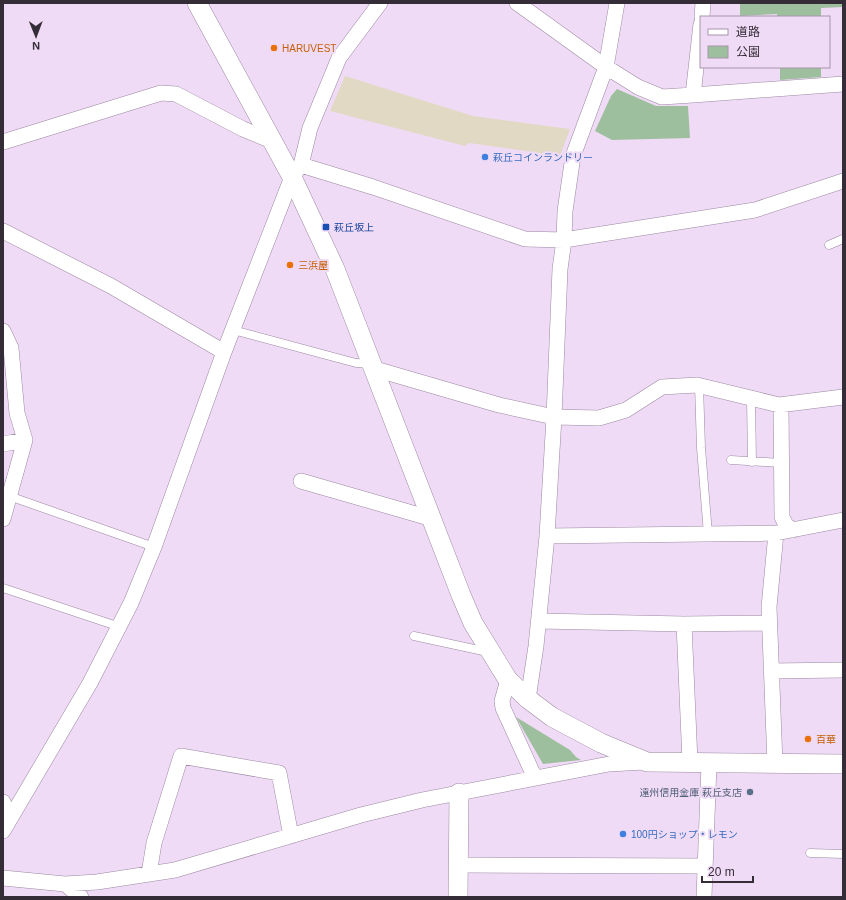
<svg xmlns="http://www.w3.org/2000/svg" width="846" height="900" viewBox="0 0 846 900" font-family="Arial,'Noto Sans JP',sans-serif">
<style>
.industrial{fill:#e2d9c4}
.green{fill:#9ebf9e}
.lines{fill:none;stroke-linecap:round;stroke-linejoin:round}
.service-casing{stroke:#9c88a1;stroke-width:9}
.minor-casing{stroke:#9c88a1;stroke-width:16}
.tertiary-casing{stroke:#9c88a1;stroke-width:20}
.service{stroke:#fff;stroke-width:8}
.minor{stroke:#fff;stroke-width:15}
.tertiary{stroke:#fff;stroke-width:19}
.food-dot{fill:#e8710a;stroke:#f0dbf6;stroke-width:1.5}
.shop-dot{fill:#3f7fe0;stroke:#f0dbf6;stroke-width:1.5}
.transit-dot{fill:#1a4fb4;stroke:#f0dbf6;stroke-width:1.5}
.service-dot{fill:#5c6f8a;stroke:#f0dbf6;stroke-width:1.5}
.labels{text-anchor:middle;stroke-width:4;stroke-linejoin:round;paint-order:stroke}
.food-label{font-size:10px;fill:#c56008;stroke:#f0dbf6;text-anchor:start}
.shop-label{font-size:10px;fill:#366cbe;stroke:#f0dbf6;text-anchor:start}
.transit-label{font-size:10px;fill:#164399;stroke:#f0dbf6;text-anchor:start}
.service-label{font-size:10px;fill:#4e5e75;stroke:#f0dbf6;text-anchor:end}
</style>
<rect width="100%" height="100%" fill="#f0dbf6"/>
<!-- industrial -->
<path class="industrial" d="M345,76l128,40 97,13 -10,27 -91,-13 -4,3 -135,-35z"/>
<!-- green -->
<path class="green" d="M740,3h103v4l-22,1v9h-44v-3l-37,2z
M780,67h41v10l-41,3z
M617,89l39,17h32l2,32 -78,2 -17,-9 16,-35z
M516,717l54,33 6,7 5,3 -38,4z"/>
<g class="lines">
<defs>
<path id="service" d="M829,245l14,-6
M233,330l123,33 16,1
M699,385l2,63 7,86
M751,399l1,63
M731,460l50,3
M9,496l145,51
M3,588l117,39
M414,636l74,16
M810,853l33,1"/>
<path id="minor" d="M517,3l89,64 32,20 24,10 31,-2 8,-71
M617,3l-11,64 -33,89 -8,55 -1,29 -4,29 -6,148 45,1 27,-8 36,-23 35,-2 82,20 64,-8
M702,17l1,-14
M693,95l150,-11
M3,142l158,-49 15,1 67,35 29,12
M301,165l72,22 152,52 39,1 191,-30 88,-29
M3,231l108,55 113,66
M3,331l8,17 6,65 8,27
M375,369l124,36 55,12 -7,119 -11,110 -8,53
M781,405l1,112 4,8 7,5
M3,444l22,-4 -22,79
M301,481l132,38
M547,536l229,-3 67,-13
M539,621l145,3 85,-1
M684,624l6,138
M771,671l72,-1
M508,680l-6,21 1,7 32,70
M775,764l-6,-157 7,-74
M3,802l7,16
M3,831l87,-148 41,-80 23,-56 70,-195 68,-175 9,-12 9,-37 29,-70 41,-55
M459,865l245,1
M149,874l5,-31 27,-87 98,17 12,63
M3,878l62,6 32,-2 78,-12 186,-55 61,-15 187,-36 35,-2
M65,884l16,13
M704,897l5,-133"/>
<path id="tertiary" d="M197,3l95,174 43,92 126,326 12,28 35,57 20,19 24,18 49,26 46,19 196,2
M458,897l1,-104"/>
</defs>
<!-- service casing -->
<use href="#service" class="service-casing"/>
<!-- minor casing -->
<use href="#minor" class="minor-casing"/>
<!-- tertiary casing -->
<use href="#tertiary" class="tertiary-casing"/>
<!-- service -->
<use href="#service" class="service"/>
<!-- minor -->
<use href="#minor" class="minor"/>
<!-- tertiary -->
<use href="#tertiary" class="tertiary"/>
</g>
<!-- markers -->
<g class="food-dot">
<circle cx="274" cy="48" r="4"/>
<circle cx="290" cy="265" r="4"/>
<circle cx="808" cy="739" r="4"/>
</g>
<g class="shop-dot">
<circle cx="485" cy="157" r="4"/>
<circle cx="623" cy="834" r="4"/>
</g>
<rect class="transit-dot" x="322" y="223" width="8" height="8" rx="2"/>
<circle class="service-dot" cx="750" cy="792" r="4"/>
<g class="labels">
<!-- food labels -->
<g class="food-label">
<text x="282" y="52">HARUVEST</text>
<text x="298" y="269">三浜屋</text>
<text x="816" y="743">百華</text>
</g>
<!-- shop labels -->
<g class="shop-label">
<text x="493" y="161">萩丘コインランドリー</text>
<text x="631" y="838">100円ショップ・レモン</text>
</g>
<!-- transit labels -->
<g class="transit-label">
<text x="334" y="231">萩丘坂上</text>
</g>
<!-- service labels -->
<g class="service-label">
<text x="742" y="796">遠州信用金庫 萩丘支店</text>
</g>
</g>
<!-- border -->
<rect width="846" height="900" fill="none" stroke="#342c36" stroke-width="8"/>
<!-- legend -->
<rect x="700" y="16" width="130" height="52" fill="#f0dbf6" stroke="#a595a9"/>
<rect x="708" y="29" width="20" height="6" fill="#ffffff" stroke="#a595a9"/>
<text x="736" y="36" font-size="12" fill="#342c36">道路</text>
<rect x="708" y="46" width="20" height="12" fill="#9ebf9e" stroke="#a595a9"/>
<text x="736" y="56" font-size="12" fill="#342c36">公園</text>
<!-- north arrow -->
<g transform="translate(36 36) rotate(179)" stroke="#f0dbf6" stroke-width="3" paint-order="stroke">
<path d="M0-3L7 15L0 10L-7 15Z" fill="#342c36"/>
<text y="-6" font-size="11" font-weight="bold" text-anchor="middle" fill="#342c36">N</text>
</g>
<!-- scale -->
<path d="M702 876v6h51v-6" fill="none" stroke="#342c36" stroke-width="2"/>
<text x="708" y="876" font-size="12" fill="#342c36" stroke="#f0dbf6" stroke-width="3" paint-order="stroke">20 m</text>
</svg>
